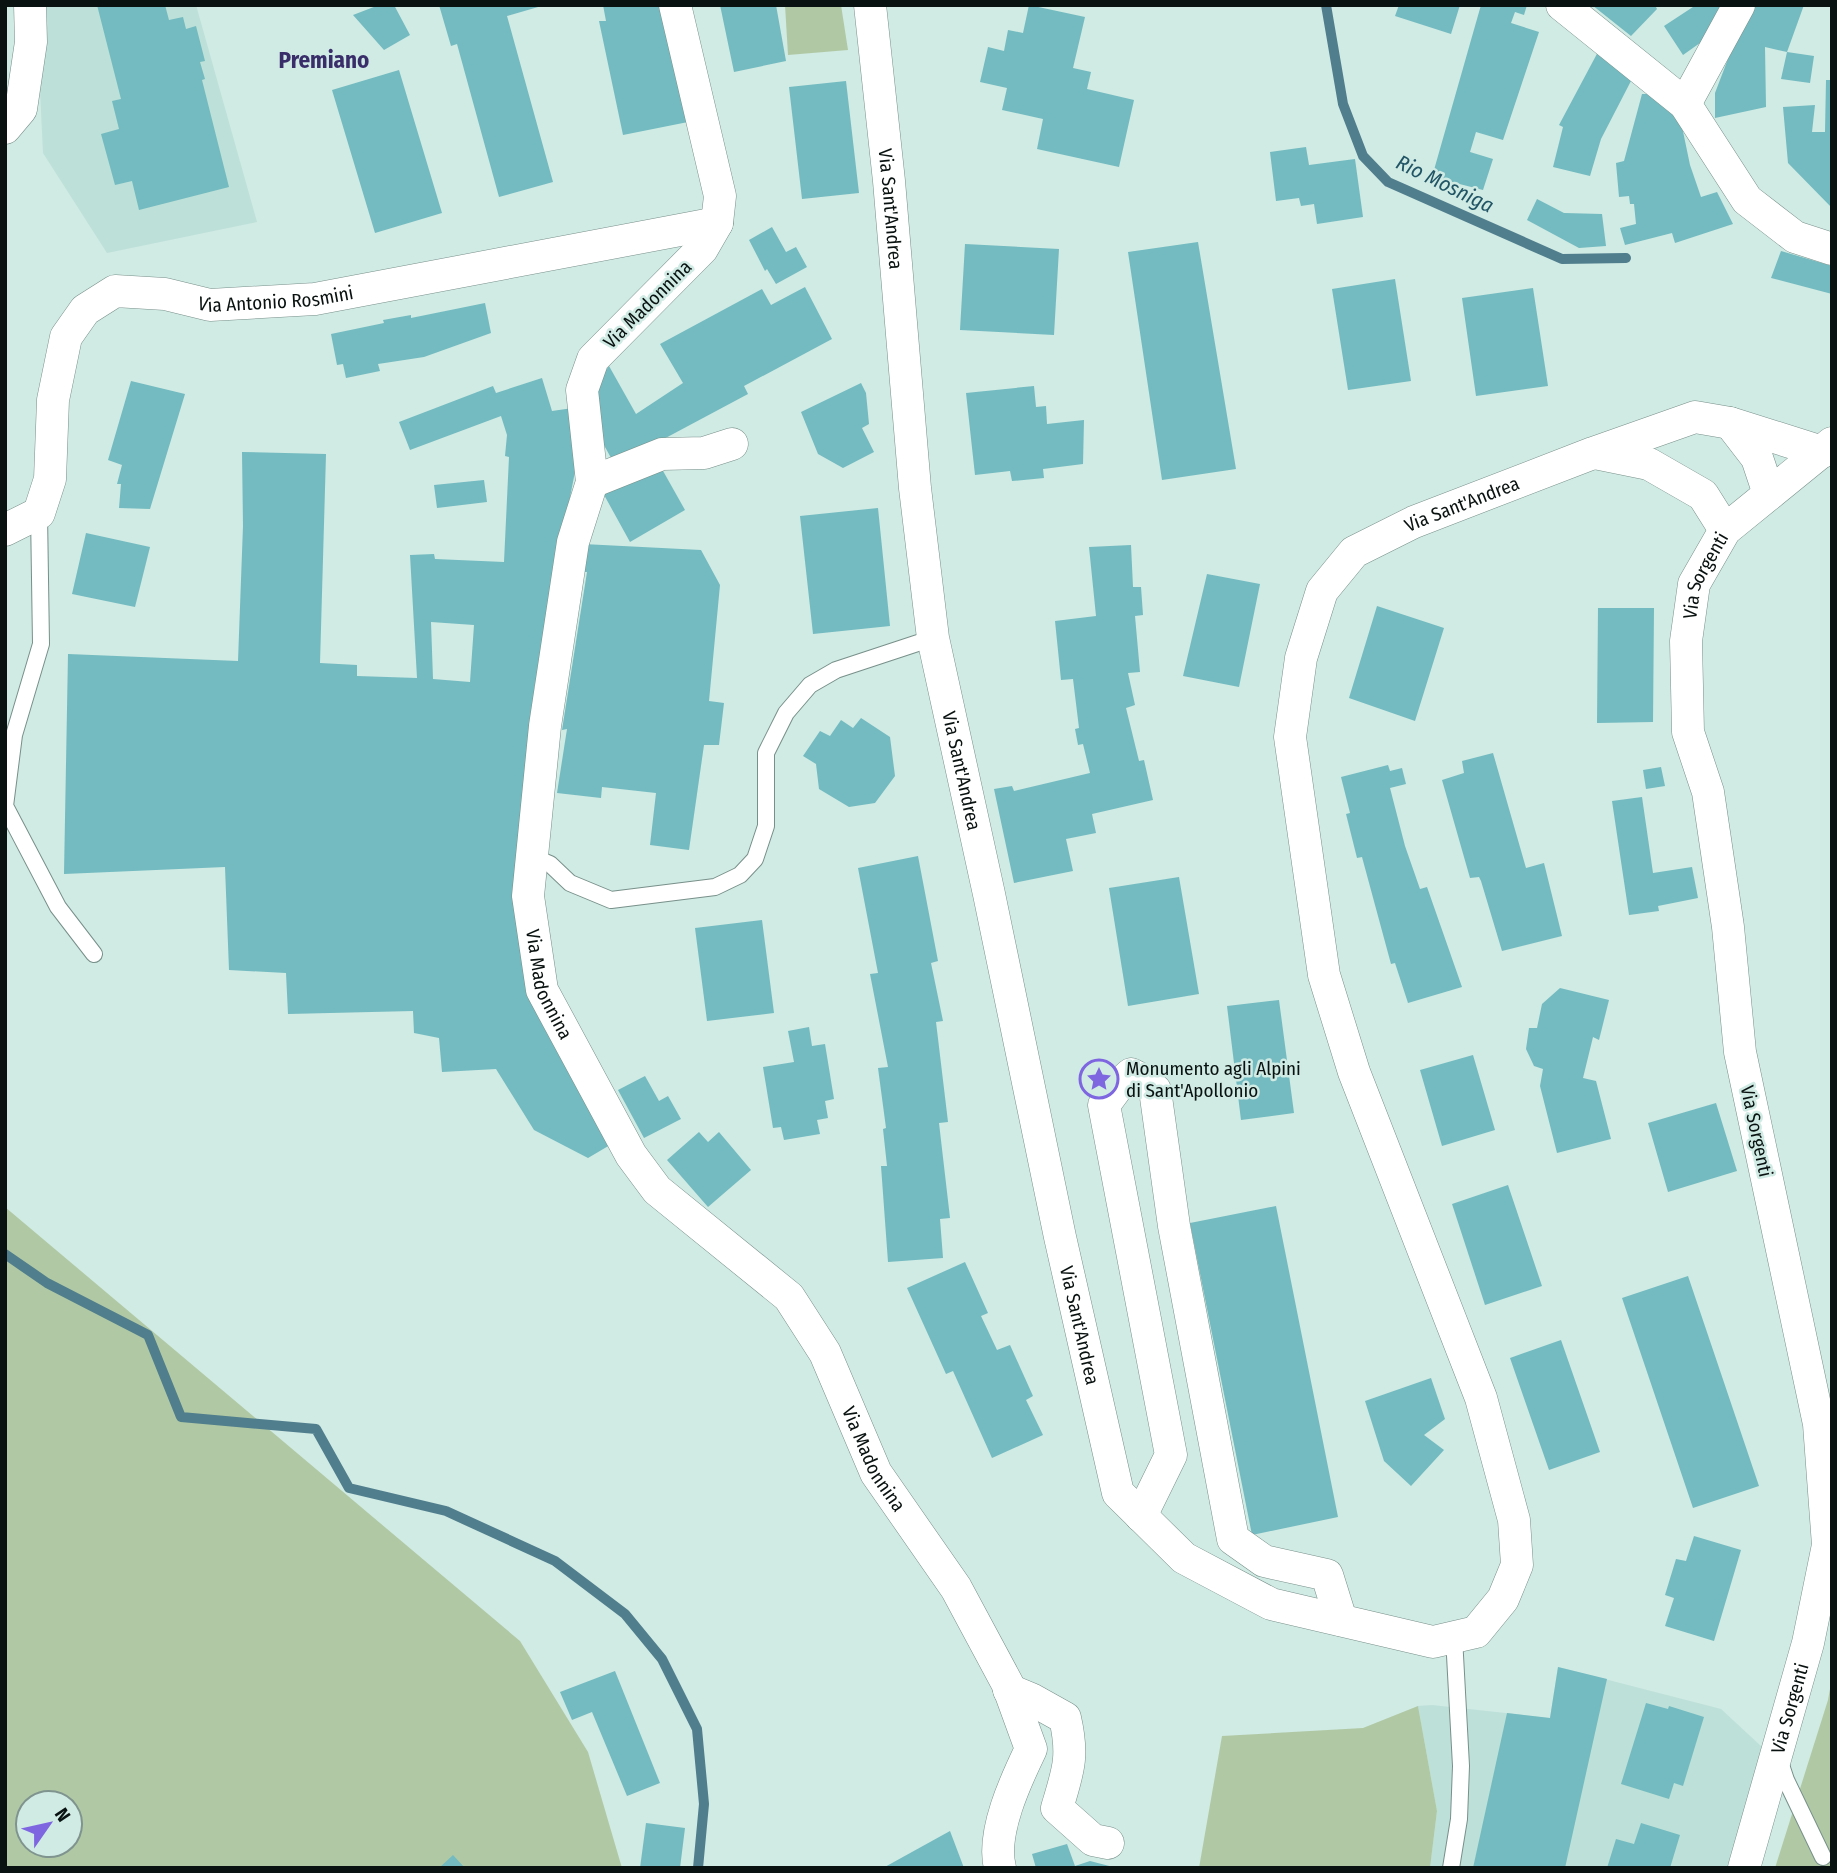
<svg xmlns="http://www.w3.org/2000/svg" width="1837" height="1873" viewBox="0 0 1837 1873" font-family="'Fira Sans Condensed',sans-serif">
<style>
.built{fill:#bde0d8}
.green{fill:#b0c9a4;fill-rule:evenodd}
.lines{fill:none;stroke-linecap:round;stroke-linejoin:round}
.stream{stroke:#507e8d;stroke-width:10}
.building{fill:#73bbc0;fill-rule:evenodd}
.lane-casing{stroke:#78908a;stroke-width:18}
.street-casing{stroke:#78908a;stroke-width:33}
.lane{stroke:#fff;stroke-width:16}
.street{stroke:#fff;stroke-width:32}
.labels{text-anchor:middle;stroke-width:5;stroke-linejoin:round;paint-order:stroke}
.street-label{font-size:19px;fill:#091210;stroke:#d0eae4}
.poi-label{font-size:19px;fill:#091210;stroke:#d0eae4;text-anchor:start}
.water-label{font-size:21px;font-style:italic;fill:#215566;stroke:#d0eae4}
.quarter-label{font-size:23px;font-weight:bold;fill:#392e6a;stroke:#d0eae4}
</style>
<rect width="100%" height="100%" fill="#d0eae4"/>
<!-- built -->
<path class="built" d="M36,5h160l61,217 -150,31 -64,-100z
M1558,1667l163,42 41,38 -31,121h-301l7,-57 -19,-105 14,-1 118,13z"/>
<!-- green -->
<path class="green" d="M785,5h56l7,45 -60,5z
M5,1207l515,434 68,111 34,116h-617zM28,1803h42v42h-42z
M1832,1678v190h-57l53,-168z
M1418,1706l19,105 -7,57h-231l23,-132 141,-8z"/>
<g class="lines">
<!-- stream -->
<path class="stream" d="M1326,5l17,99 20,52 25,26 174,77 64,-1
M5,1254l42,29 101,52 33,82 135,12 33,59 97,23 109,50 70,53 37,45 35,70 7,75 -6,64"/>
</g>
<!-- building -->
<path class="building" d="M97,5h68l4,15 14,-3 3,12 10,-3 9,35 -5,1 5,17 -3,1 27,107 -90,23 -7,-29 -17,4 -14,-51 18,-5 -7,-28 9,-2z
M379,5h15l16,30 -26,15 -31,-35z
M439,5h106l-38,11 46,166 -54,15 -42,-153 -6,2z
M603,5h59l26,117 -65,13 -24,-114h7z
M720,5h56l10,56 -52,11z
M1029,5l56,12 -12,51 18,4 -4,17 47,11 -15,67 -82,-18 6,-30 -41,-9 5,-22 -27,-6 8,-35 16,4 4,-21 15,3z
M1399,5h61l-9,29 -56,-18z
M1481,5h46l-3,10 -9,-3 -4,11 28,9 -36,108 -27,-8 -6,20 23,7 -10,31 -51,-13z
M1592,5h63l2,4 -26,27z
M1696,5h37l-26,33 -24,17 -19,-29z
M1744,5h60l-17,47 27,4 -4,27 -29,-4 6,-27 -22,-5 1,60 -51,11v-25l21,-55z
M1599,50l33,29 -31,60 -11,37 -37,-9 10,-40 -4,-2z
M399,70l43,143 -67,20 -43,-143z
M1826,80h6v128l-44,-45 -5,-56 32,-2 -3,27h13z
M846,81l13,112 -57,6 -13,-112z
M1642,94h5l33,23 10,48 11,32 16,-5 16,32 -58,19 -3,-10 -47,12 -5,-17 16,-4 -2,-20h-4l-1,-8 -10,1 -3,-34 8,-2z
M1306,147l3,18 46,-6 8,58 -46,7 -3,-20 -13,2 -2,-8 -23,3 -6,-49z
M1537,199l27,14 38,1 4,32 -27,2 -52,-28z
M772,227l14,25 10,-5 11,20 -31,17 -9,-15 -2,2 -16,-31z
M1198,242l38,227 -74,11 -34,-228z
M965,244l94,5 -5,86 -94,-5z
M1781,251l51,15v28l-61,-16z
M1395,279l16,102 -63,9 -16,-101z
M805,287l27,52 -88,47 4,8 -133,71 -15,-27 -3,-56 12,-16 27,48 47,-31 -23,-39 102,-55 9,16z
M1533,288l15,98 -72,10 -14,-98z
M485,303l6,30 -67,24 -46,7 2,7 -34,7 -3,-14 -6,1 -6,-31 53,-11 -1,-3 28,-5v3z
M542,378l10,33 21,-3 5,48 -21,109 -17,118h-5l-19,209 94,253 -22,13 -54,-28 -38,-61 -54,3 -3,-34 -25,-5 -1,-22 -125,3 -2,-41 -57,-3 -4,-103 -161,7 4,-220 170,7 5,-135 -1,-74 84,2 -6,209 37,2v11l60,2 -7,-123 24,-1 1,5 69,3 5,-105 -4,-1 2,-21 -6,-19 -91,34 -11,-28 94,-36 3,7zM431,622l43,3 -4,57 -37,-3z
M131,381l54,13 -35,115 -31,-1 2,-24h-4l5,-19 -14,-5z
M861,383l5,10 3,31 -7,4 12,24 -31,16 -25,-14 -17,-42z
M1034,386l2,21 10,-1 1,18 37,-4 -1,44 -40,5 1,9 -32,3 -2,-10 -35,4 -9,-82z
M658,462l27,48 -55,32 -27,-49z
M484,480l3,22 -50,6 -3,-23z
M878,508l12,118 -77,8 -13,-118z
M86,533l64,14 -15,60 -63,-13z
M583,544l118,6 19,35 -11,116 15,2 -5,42h-15l-15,105 -39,-5 6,-52 -54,-6 -1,11 -44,-5 10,-64 -5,1 25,-158h-7z
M1131,545l2,42h8l2,28 -8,1 5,56 -12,1 7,32 -9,3 13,53 5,-1 9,40 -61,14 4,19 -30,6 7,32 -59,12 -20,-94 18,-3 2,5 76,-18 -7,-29 -5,1 -3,-16 4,-1 -6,-49 -12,1 -6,-59 41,-5 -7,-69z
M1207,574l53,10 -21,103 -56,-11z
M1377,606l67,22 -29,93 -66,-23z
M1598,608h56l-1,114 -56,1z
M861,718l29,19 5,39 -20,27 -26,4 -30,-18 -3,-25 -13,-8 17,-25 10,5 11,-16 12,8z
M1493,753l33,115 18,-5 18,73 -60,15 -21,-70 -2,-4 -9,1 -28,-98 22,-7 -2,-12z
M1388,765l2,6 12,-3 4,16 -16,4 15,58 15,43 7,-2 35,100 -54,16 -13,-40 -4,1 -29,-107 -5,1 -11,-44 4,-1 -9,-36z
M1661,767l4,19 -19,3 -3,-19z
M1642,797l11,76 39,-6 6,31 -40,8 1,5 -30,4 -17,-114z
M918,856l20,105 -7,2 12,58 -7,1 12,100 -9,1 11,95 -10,1 3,39 -55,4 -7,-96h6l-4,-37 3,-1 -8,-60 10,-1 -18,-93 8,-1 -20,-105z
M1179,877l20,117 -71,12 -19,-118z
M762,920l12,93 -67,8 -12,-93z
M1560,988l49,12 -10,40 -6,-3 -10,41 13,3 15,58 -54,14 -17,-67 3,-17 -9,-3 -8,-17 3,-21h8l5,-24z
M1279,1000l15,113 -53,7 -14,-114z
M809,1027l3,19 13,-2 9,55 -9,2 3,17 -11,2 3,14 -36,6 -3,-13 -8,1 -10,-61 31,-5 -6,-31z
M1473,1055l22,75 -53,16 -22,-76z
M645,1076l14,25 9,-5 13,23 -37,19 -26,-48z
M1716,1103l21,68 -69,21 -20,-69z
M699,1132l9,10 11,-10 32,38 -43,37 -41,-47z
M1508,1185l34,101 -57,19 -33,-101z
M1276,1206l62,311 -86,18 -62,-312z
M965,1262l23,51 -7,3 16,34 13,-5 23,51 -7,4 17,35 -51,23 -39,-87 -7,3 -39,-86z
M1688,1276l71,210 -66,22 -71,-210z
M1561,1340l39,112 -51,18 -39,-112z
M1431,1378l14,41 -21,16 20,15 -33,36 -27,-25 -19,-60z
M1694,1536l47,14 -27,91 -49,-15 9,-28 -9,-3 11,-36 10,2z
M1558,1667l49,12 -42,189h-92l34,-155 43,5z
M615,1671l45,112 -33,13 -35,-84 -20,8 -12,-28z
M1646,1703l22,6 1,-3 35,11 -21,69 -9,-3 -5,16 -48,-15z
M646,1823l39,5 -5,40h-40z
M1641,1823l39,12 -10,33h-63l9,-29 18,5z
M950,1831l14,37h-81z
M1067,1844l8,22 15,-5 27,7h-81l-4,-14z
M453,1855l12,13h-26z"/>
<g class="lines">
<defs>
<path id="lane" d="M5,806l9,-71 27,-91 -2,-131
M5,806l53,101 36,47
M531,856l19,8 20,19 41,17 104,-13 25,-12 15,-16 11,-33v-73l20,-40 24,-28 26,-15 97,-32
M1779,1759l7,21 37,77
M1451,1868l8,-49 2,-53 -7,-129"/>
<g id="street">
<path id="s1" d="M675,5l45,191 -3,27 -15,26 -109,110 -11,31 10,92 -19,60 -28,184 -17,170 14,94 89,165 26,35 132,107 36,56 51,120 80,115 51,95 24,66c-15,31 -40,84 -31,119"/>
<path id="s2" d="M870,5l19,176 26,307 18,150 56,256 71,343 58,256 66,65 87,46 162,38 43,-10 27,-33 14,-34 -3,-45 -33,-122 -127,-326 -30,-97 -34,-238 11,-79 21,-67 32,-39 60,-30 179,-69 102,-36 35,6 92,29"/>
<path d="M1562,5l123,99 62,96 48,37 37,12"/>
<path d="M1685,104l54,-99"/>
<path d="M5,128l16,-19 10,-67 -1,-37"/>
<path d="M1730,423l27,35 12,36"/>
<path d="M1595,453l54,11 54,31 22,35"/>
<path d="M592,482l70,-28 42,-1 28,-9"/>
<path id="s3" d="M5,530l34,-17 11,-34 3,-79 13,-63 19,-27 30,-19 50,3 45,11 105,-6 402,-76"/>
<path d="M1141,1516l30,-61 -67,-350 14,-19 13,-12 10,5 14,11 19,136 59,313 31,22 63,14 14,45"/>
<path d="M1009,1690l22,9 34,19c9,39 3,53 -8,90l36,32 15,3"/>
<path id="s4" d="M1744,1868l64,-225 20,-98 -9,-121 -79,-372 -12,-125 -20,-135 -20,-60 -2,-91 8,-57 31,-54 107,-87"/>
</g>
</defs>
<!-- lane casing -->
<use href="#lane" class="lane-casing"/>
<!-- street casing -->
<use href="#street" class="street-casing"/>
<!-- lane -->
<use href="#lane" class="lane"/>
<!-- street -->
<use href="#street" class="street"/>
</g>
<!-- icons -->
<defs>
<symbol id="sight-ring" viewBox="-11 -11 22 22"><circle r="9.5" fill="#d0eae4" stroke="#7e66e1" stroke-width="1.5"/><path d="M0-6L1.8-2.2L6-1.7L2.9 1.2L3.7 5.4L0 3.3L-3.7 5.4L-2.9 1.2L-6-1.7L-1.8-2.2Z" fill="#7e66e1"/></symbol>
</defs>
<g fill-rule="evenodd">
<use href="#sight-ring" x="1077" y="1057" width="44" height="44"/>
</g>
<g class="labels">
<!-- street labels -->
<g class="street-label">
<text dy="7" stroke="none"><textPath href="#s2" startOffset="205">Via Sant'Andrea</textPath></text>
<text dy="7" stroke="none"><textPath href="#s3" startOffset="448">Via Antonio Rosmini</textPath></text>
<text transform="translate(647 304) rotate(-45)" y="7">Via Madonnina</text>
<text dy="7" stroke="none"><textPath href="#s2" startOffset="3174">Via Sant'Andrea</textPath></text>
<text dy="7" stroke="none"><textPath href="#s4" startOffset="1321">Via Sorgenti</textPath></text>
<text dy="7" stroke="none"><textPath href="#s2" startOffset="772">Via Sant'Andrea</textPath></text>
<text dy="7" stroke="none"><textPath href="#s1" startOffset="1045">Via Madonnina</textPath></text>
<text transform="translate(1757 1131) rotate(78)" y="7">Via Sorgenti</text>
<text dy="7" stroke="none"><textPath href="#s2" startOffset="1339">Via Sant'Andrea</textPath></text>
<text dy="7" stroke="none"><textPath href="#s1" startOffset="1633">Via Madonnina</textPath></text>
<text dy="7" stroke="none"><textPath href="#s4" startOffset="166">Via Sorgenti</textPath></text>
</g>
<!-- poi labels -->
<g class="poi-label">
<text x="1126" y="1075">Monumento agli Alpini<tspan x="1126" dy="22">di Sant'Apollonio</tspan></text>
</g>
<!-- water labels -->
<g class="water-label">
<text transform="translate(1445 184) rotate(26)" y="7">Rio Mosniga</text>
</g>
<!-- quarter labels -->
<g class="quarter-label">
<text x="324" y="68">Premiano</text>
</g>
</g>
<!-- border -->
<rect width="1837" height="1873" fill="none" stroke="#091210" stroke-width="14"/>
<!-- north arrow -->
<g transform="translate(49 1824) rotate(56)"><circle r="33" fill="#d0eae4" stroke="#80948f" stroke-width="2"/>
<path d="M0-5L12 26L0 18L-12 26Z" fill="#7e66e1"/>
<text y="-10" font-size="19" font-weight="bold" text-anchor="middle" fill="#091210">N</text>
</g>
</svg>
